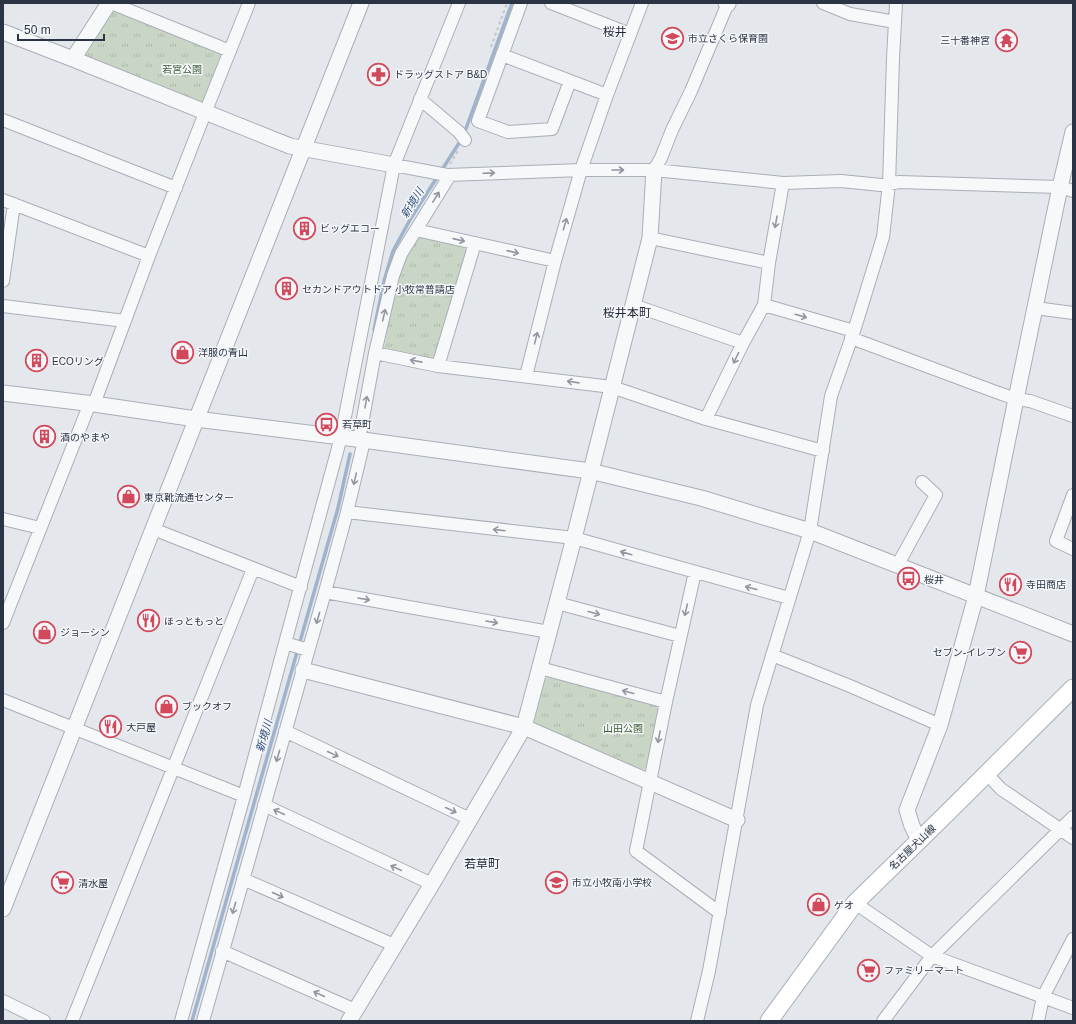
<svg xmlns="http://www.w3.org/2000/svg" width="1076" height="1024" viewBox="0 0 1076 1024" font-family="Helvetica,'Noto Sans JP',sans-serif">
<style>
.park{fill:url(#park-tufts)}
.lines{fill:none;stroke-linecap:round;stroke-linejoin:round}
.stream{stroke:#9fb4cc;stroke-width:3.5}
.minor-casing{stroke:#a9aeb7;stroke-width:14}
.tertiary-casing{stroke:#a9aeb7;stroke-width:17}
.secondary-casing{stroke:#a9aeb7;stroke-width:19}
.path{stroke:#c2c5cb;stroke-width:2;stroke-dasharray:3 3;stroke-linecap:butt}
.minor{stroke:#f7f8fa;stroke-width:12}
.tertiary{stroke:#f7f8fa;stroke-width:15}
.secondary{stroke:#fff;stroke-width:17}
.oneway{stroke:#9196a0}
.labels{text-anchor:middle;stroke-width:3;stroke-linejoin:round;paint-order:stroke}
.poi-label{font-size:10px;fill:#2b3445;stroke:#f4f6f9;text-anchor:start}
.park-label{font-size:10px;fill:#3f6138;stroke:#f4f6f9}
.street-label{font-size:10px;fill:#2b3445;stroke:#f4f6f9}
.water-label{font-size:11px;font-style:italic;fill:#34527a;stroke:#f4f6f9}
.quarter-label{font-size:12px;fill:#1d2536;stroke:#f4f6f9}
</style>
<defs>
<pattern id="park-tufts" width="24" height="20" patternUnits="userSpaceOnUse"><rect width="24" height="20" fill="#c9d6c5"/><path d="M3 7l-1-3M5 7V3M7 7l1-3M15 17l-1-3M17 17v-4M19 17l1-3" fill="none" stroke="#adb8ab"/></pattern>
</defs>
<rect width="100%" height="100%" fill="#e4e7ec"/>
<!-- park -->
<path class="park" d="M114,10l107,45 -20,52 -118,-50z
M418,237l47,10 3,4 -33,109 -48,-6 -3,-6 12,-66 9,-26z
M549,676l107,29 3,5 -12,58 -5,2 -108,-47 11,-44z"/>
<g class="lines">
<!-- stream -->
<path class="stream" d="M464,134l48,-131
M374,330l10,-49 9,-30 18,-33 50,-78
M192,1021l146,-513 12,-54"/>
<defs>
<path id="minor" d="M111,3l119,48
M521,3l-43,118 30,11 44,-3 18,-48
M551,3l79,31
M823,3l27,11 45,8
M502,55l105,40
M420,99l39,33 6,8
M3,120l173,68
M394,165l53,10 134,-5h73l129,13 58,-2 40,4 8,-1 10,-2 161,5 13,4
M654,170l7,-12 11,-28 19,-39 37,-88
M3,200l146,56
M416,230l139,31
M650,238l119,25
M3,281l11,-77
M633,305l110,38
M764,305l90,26
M3,306l122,15
M1035,308l38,5
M851,338l145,54 20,7 14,2 43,15
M375,353l63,13 174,21 94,32 117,32
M438,366l37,-123
M526,376l29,-115 26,-91 26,-75 35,-92
M94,404l55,-148 56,-143 44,-110
M706,419l37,-76 21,-38 5,-42 14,-80
M359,440l16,-87 18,-77 8,-22 49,-79
M1073,495l-17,46 17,8
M347,512l227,26 215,60
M3,519l37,9
M153,529l148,58
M897,566l39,-71 -14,-13
M695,572l-29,130 -30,149 84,62
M325,592l224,40
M557,603l123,33
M3,623l87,-220
M285,643l23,7
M772,655l78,31 90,39
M540,668l126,34
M3,700l241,96
M285,731l185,88
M987,774l14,15 72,49
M264,805l168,79
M243,879l151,66
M855,903l77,53 141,52
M222,951l133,59
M3,1001l41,20
M72,1021l181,-452
M181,1021l63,-225 41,-153 56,-206 53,-272 65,-162
M203,1021l122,-429 22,-80 17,-71
M697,1021l12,-50 48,-266 53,-174 21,-135 23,-65 29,-94 6,-53 4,-125 3,-56
M883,1021l49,-65 141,-139
M1038,1021l5,-24 30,-58"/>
<path id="tertiary" d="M726,3l2,1
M3,32l70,27 217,87 104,19
M73,59l36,-56
M3,393l91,11 102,15 145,18 249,34 111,27 109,33 263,103
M303,670l221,57 213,93
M919,840l-7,-14 -5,-16 33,-85 36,-129 40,-197 44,-212 13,-55
M3,909l150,-380 208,-526
M349,1021l83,-137 92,-157 50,-189 76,-300 4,-68"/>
<path id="secondary" d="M769,1021l86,-118 82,-80 136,-135"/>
</defs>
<!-- minor casing -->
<use href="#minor" class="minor-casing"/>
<!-- tertiary casing -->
<use href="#tertiary" class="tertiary-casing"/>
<!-- secondary casing -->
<use href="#secondary" class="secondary-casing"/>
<!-- path -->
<path class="path" d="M491,47l16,-44
M450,164l9,-15"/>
<!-- minor -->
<use href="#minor" class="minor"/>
<!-- tertiary -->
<use href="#tertiary" class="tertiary"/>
<!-- secondary -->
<use href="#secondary" class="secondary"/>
</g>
<!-- one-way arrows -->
<defs><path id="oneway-shaft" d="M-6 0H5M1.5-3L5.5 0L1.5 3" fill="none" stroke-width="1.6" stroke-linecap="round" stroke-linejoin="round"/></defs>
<g class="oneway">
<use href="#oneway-shaft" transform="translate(618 170)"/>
<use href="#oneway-shaft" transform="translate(489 173) rotate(-2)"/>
<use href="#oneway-shaft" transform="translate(436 197) rotate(-58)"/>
<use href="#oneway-shaft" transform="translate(776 222) rotate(100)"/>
<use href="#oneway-shaft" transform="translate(565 224) rotate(-74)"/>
<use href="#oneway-shaft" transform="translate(459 240) rotate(13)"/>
<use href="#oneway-shaft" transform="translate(513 252) rotate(13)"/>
<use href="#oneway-shaft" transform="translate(384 315) rotate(-77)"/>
<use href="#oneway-shaft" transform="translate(801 316) rotate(16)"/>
<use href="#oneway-shaft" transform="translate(536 338) rotate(-76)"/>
<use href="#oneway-shaft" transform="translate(736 358) rotate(116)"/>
<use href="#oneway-shaft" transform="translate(416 361) rotate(-169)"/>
<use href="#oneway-shaft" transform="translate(573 382) rotate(-172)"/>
<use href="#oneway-shaft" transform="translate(366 402) rotate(-80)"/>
<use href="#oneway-shaft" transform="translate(355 479) rotate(103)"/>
<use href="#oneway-shaft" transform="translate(499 530) rotate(-173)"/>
<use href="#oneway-shaft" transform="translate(626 553) rotate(-164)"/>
<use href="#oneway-shaft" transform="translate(751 588) rotate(-165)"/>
<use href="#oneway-shaft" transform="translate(364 599) rotate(10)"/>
<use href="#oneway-shaft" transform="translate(686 610) rotate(103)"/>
<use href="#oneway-shaft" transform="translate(594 613) rotate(15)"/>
<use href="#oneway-shaft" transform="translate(318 618) rotate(106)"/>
<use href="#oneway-shaft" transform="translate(492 622) rotate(10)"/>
<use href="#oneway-shaft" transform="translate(628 692) rotate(-165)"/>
<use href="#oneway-shaft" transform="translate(659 737) rotate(101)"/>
<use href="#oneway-shaft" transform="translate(333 754) rotate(25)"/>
<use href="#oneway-shaft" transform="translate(278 756) rotate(106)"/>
<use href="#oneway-shaft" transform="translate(451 810) rotate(25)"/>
<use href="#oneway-shaft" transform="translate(279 812) rotate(-155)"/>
<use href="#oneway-shaft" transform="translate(396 868) rotate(-155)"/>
<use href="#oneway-shaft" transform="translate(278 895) rotate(24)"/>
<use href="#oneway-shaft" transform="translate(234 908) rotate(106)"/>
<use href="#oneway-shaft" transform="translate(319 994) rotate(-156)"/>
</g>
<!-- icons -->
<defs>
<symbol id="school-ring" viewBox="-11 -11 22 22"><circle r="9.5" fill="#f4f6f9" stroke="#d1495b" stroke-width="1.5"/><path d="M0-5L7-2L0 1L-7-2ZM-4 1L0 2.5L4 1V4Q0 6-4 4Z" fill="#d1495b"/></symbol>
<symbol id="temple-ring" viewBox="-11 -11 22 22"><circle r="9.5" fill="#f4f6f9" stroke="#d1495b" stroke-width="1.5"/><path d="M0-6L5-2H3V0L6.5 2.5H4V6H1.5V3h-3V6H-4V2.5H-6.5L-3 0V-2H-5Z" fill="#d1495b"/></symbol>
<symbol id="pharmacy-ring" viewBox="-11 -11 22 22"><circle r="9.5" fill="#f4f6f9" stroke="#d1495b" stroke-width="1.5"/><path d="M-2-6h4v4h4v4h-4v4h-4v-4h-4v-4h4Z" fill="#d1495b"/></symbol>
<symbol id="building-ring" viewBox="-11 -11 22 22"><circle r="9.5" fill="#f4f6f9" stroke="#d1495b" stroke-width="1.5"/><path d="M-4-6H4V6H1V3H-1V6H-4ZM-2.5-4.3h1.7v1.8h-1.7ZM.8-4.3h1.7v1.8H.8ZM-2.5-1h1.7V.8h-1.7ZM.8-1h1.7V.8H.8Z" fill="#d1495b"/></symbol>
<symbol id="shop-ring" viewBox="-11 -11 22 22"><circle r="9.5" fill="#f4f6f9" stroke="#d1495b" stroke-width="1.5"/><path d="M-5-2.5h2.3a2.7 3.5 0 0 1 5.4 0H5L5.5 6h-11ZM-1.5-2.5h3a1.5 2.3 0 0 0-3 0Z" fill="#d1495b"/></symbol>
<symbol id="bus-ring" viewBox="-11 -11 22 22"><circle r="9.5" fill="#f4f6f9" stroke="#d1495b" stroke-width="1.5"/><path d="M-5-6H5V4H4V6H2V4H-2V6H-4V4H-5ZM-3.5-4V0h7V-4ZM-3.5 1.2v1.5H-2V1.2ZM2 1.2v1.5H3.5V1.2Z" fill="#d1495b"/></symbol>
<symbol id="restaurant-ring" viewBox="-11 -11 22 22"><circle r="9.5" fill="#f4f6f9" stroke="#d1495b" stroke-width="1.5"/><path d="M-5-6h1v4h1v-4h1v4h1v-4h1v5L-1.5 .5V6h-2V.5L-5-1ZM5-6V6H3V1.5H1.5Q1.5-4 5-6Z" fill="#d1495b"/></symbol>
<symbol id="supermarket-ring" viewBox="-11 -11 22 22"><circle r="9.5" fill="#f4f6f9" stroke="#d1495b" stroke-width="1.5"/><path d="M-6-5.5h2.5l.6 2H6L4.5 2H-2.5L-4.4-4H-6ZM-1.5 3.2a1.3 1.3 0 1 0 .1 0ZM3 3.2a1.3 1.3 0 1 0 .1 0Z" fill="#d1495b"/></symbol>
</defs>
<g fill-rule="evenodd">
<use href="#school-ring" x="660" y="26" width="25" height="25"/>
<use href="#temple-ring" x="994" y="28" width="25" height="25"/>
<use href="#pharmacy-ring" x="366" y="62" width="25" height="25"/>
<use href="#building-ring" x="292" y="216" width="25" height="25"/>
<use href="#building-ring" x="274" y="276" width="25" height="25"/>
<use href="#shop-ring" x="170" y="340" width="25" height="25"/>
<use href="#building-ring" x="24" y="348" width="25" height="25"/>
<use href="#bus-ring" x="314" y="412" width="25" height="25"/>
<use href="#building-ring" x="32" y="424" width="25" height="25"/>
<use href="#shop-ring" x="116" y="484" width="25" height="25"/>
<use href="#bus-ring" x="896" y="566" width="25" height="25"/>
<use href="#restaurant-ring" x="998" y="572" width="25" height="25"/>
<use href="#restaurant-ring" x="136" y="608" width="25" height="25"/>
<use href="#shop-ring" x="32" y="620" width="25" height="25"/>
<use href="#supermarket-ring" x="1008" y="640" width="25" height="25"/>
<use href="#shop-ring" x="154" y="694" width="25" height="25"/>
<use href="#restaurant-ring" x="98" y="714" width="25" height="25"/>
<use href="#school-ring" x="544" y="870" width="25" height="25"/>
<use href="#supermarket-ring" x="50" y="870" width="25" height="25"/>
<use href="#shop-ring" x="806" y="892" width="25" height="25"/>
<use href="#supermarket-ring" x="856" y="958" width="25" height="25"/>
</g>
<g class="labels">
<!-- poi labels -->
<g class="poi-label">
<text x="688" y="42">市立さくら保育園</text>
<text x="990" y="44" text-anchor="end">三十番神宮</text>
<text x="394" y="78">ドラッグストア B&amp;D</text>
<text x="320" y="232">ビッグエコー</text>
<text x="302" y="293">セカンドアウトドア 小牧常普請店</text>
<text x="198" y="356">洋服の青山</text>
<text x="52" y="365">ECOリング</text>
<text x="342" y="428">若草町</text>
<text x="60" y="441">酒のやまや</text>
<text x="144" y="501">東京靴流通センター</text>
<text x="924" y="583">桜井</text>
<text x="1026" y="588">寺田商店</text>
<text x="164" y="625">ほっともっと</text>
<text x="60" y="636">ジョーシン</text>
<text x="1006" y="656" text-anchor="end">セブン-イレブン</text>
<text x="182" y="710">ブックオフ</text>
<text x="126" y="731">大戸屋</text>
<text x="572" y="886">市立小牧南小学校</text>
<text x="78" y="887">清水屋</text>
<text x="834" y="909">ゲオ</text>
<text x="884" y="974">ファミリーマート</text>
</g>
<!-- park labels -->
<g class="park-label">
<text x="182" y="73">若宮公園</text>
<text x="623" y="732">山田公園</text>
</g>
<!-- street labels -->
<g class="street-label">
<text transform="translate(912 847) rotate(-44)" y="4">名古屋犬山線</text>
</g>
<!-- water labels -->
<g class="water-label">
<text transform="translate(412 203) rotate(-58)" y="4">新境川</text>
<text transform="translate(264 736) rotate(-74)" y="4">新境川</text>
</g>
<!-- quarter labels -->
<g class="quarter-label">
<text x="615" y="36">桜井</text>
<text x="627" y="317">桜井本町</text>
<text x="482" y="868">若草町</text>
</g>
</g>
<!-- border -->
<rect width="1076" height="1024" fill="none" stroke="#2b3445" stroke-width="8"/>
<!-- scale -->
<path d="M18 34v6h86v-6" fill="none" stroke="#2b3445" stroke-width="2"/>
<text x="24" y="34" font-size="12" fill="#2b3445" stroke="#f4f6f9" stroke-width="3" paint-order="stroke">50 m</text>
</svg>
